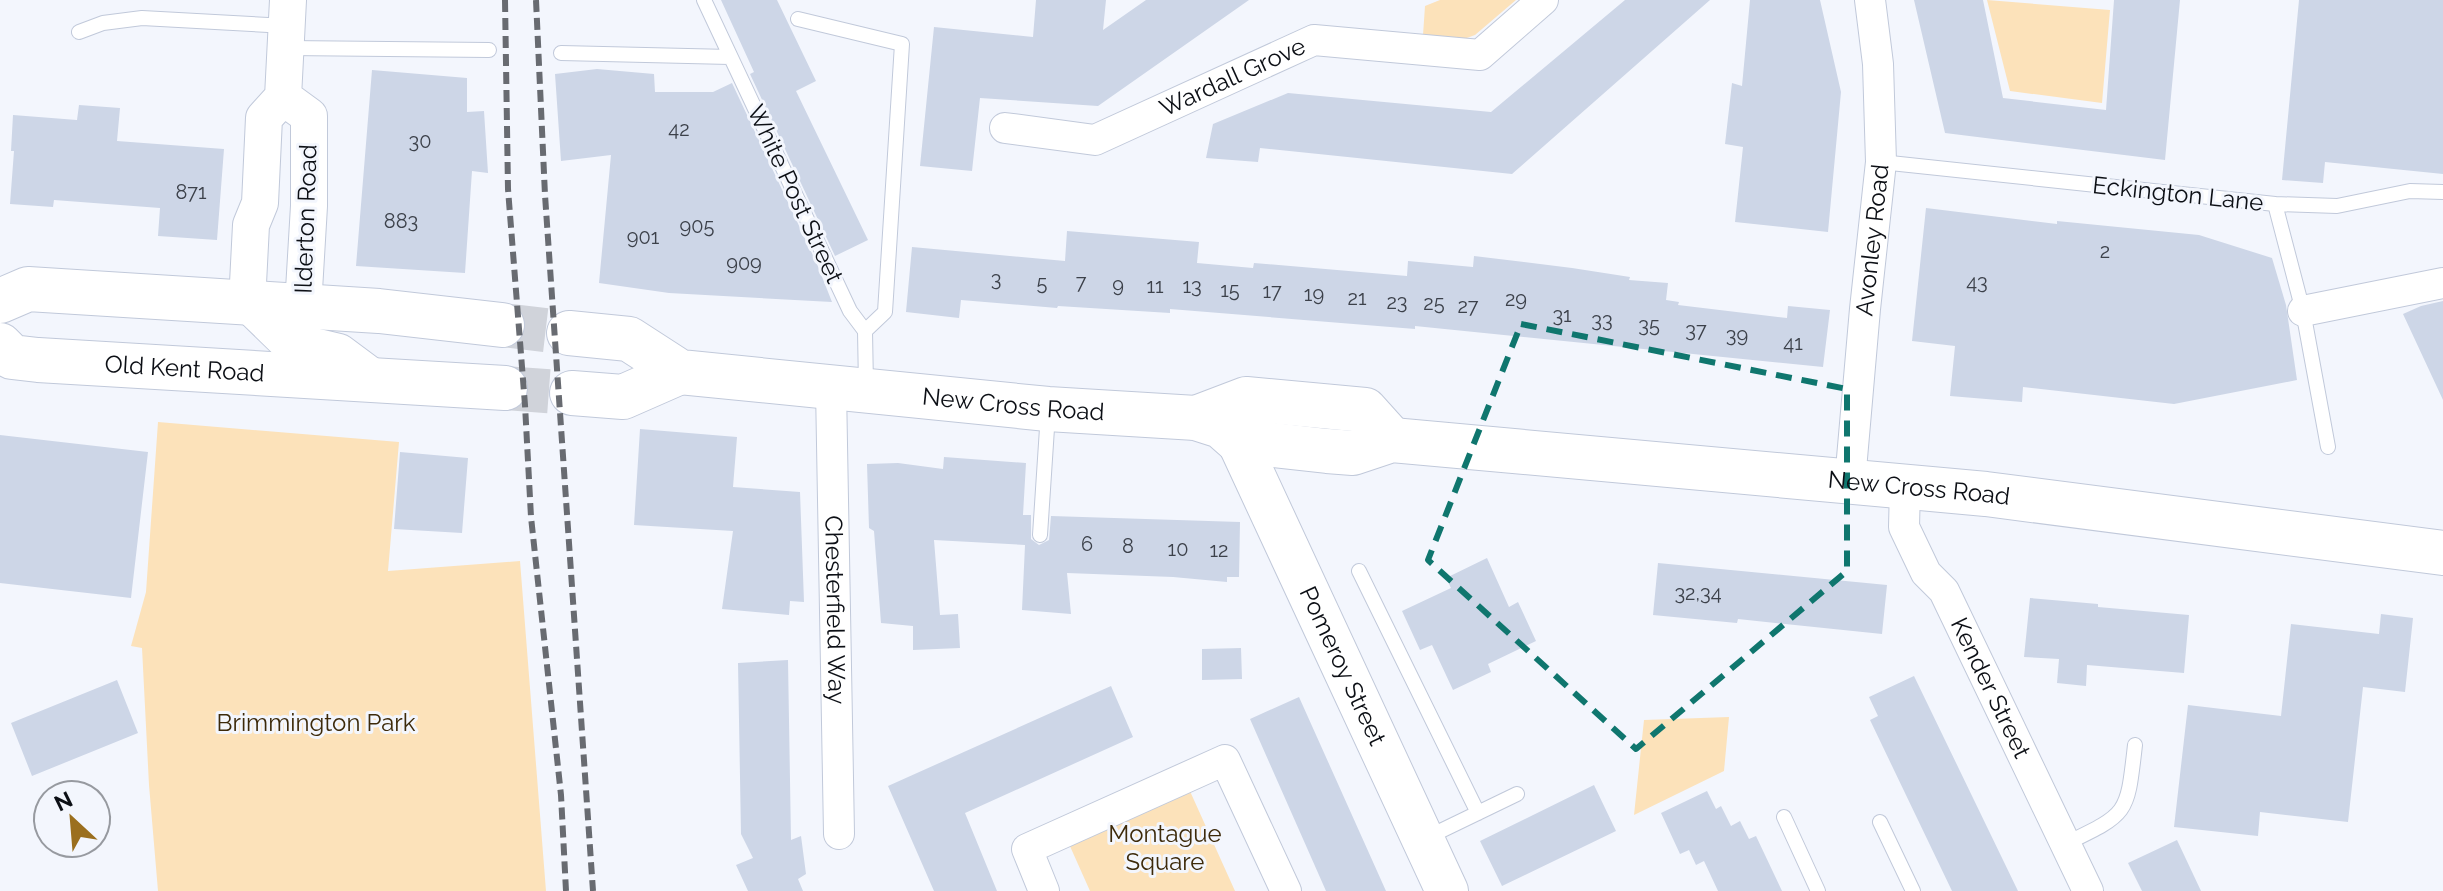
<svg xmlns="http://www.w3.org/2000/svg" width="2443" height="891" viewBox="0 0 2443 891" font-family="Raleway,sans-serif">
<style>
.green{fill:#fce2ba}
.building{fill:#cdd6e7}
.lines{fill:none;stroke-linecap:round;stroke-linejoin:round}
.trunk-tunnel{stroke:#d0d3da;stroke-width:44;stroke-dasharray:44 22;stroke-linecap:butt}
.service-casing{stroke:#c1c9da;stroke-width:16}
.minor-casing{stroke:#c1c9da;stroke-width:32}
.tertiary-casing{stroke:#c1c9da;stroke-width:38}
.secondary-casing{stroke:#c1c9da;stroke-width:44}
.trunk-casing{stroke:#c1c9da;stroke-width:46}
.service{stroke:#fff;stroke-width:14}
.minor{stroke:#fff;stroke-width:30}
.tertiary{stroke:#fff;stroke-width:36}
.secondary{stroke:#fff;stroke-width:42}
.trunk{stroke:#fff;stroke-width:44}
.rail{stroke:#686b71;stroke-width:6;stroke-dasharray:12 6;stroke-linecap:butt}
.marked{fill:none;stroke:#0f766e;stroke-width:6;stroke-dasharray:16 10;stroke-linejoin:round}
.labels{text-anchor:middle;stroke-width:6;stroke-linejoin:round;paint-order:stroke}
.number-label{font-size:20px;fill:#3c414a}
.street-label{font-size:24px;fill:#0c0f15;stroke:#f3f6fd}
.park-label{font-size:24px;fill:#3d2a0a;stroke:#f3f6fd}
</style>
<rect width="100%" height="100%" fill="#f3f6fd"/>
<!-- green -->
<path class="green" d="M1440,0h76l-41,35 -11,4 -41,-4 2,-29z
M1987,0l123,10 -8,93 -92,-12z
M158,422l241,20 -11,129 132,-10 26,330h-388l-9,-106 -7,-137 -11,-2 15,-54z
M1729,717l-5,54 -90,44 10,-95z
M1189,789l46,102h-145l-21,-47z"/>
<!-- building -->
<path class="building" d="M721,0h56l39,81 -20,10 72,149 -33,16 -85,-182 4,-2z
M1036,0h70l-3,30 43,-30h103l-151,106 -118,-8 -8,73 -52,-5 14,-139 99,10z
M1625,0h85l-198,174 -252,-26 -2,14 -52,-4 7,-34 75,-31 203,19z
M1750,0h70l21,92 -13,140 -93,-10 8,-75 -18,-3 7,-61 10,3z
M1914,0h69l20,98 103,12 8,-110h66l-15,160 -220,-27z
M2299,0h144v174l-118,-12 -2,21 -41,-3z
M597,69l57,5 1,18h58l19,-9 85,181 15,38 -163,-9 -70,-10 12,-128 -50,6 -6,-87z
M372,70l95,8v34l17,-1 4,62 -16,-2 -7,102 -109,-7z
M79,105l41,3 -3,33 107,8 -7,91 -59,-4 2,-28 -106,-8 -1,7 -43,-3 4,-53h-3l2,-36 64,5z
M1926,208l131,16v-3l142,14 73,23 14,47 11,75 -123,24 -151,-17 -1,15 -72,-6 5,-50 -43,-5z
M1067,231l132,11 -2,21 56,5 1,-5 153,13 1,-15 65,6 1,-11 98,12 58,9 -1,3 39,3 -2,17 13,2 -1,3 109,13 1,-12 42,4 -7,57 -408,-41v3l-245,-20v4l-112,-7 -1,2 -96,-8 -2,18 -53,-6 6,-65 153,14z
M2443,301v99l-40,-86 18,-8z
M640,429l97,8 -4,50 67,5 4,110 -14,-1 -1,14 -67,-6 11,-78 -99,-6z
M0,435l148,17 -17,146 -131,-15z
M400,452l68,6 -6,75 -68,-4z
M944,457l82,6 -3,52h8v24l8,6 10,-5 2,-24 189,6 -1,55h-12v5l-54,-5 -106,-4 4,41 -49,-4 3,-65 -91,-5 6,75 18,-1 2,34 -47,2v-24l-32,-3 -7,-92 -5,-3 -2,-64 31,-1 45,6z
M1487,558l22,49 9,-5 18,39 -48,23 3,8 -38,18 -21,-45 -12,5 -18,-39 49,-23 -5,-10z
M1658,563l229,22 -5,49 -144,-15 -1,4 -84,-8z
M2030,598l68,6v3l91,8 -5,58 -97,-8 -1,21 -29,-3 2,-24 -35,-2z
M2381,614l32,4 -8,74 -42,-5 -15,135 -88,-10 -2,24 -84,-9 14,-122 93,11 10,-92 88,10z
M1241,648l1,31 -40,1v-31z
M788,660l3,180 10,-4 5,38 -8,5 5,12h-55l-12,-26 17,-7 -12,-24 -3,-171z
M1914,676l104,215h-66l-82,-171 8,-4 -9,-19z
M117,680l21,53 -106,43 -21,-53z
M1111,686l22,51 -168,76 32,78h-63l-46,-105z
M1299,697l87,194h-60l-76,-172z
M1594,785l22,46 -114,55 -22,-45z
M1707,791l9,18 5,-3 10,20 9,-5 9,18 7,-3 26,55h-64l-14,-30 -8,4 -7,-15 -9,4 -19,-41z
M2177,840l24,51h-59l-14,-28z"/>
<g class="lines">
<!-- trunk-tunnel -->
<path class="trunk-tunnel" d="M502,325l67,8
M505,388l67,5"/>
<defs>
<path id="service" d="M704,0l146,311 15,20 1,55
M798,19l104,25 -17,268 -20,19
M79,32l24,-9 39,-5 145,8
M287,48l202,2
M561,53l169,4
M1881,162l394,42 28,107 25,136
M2275,204l62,2 73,-15 33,1
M1040,535l8,-122
M1359,571l119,242
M1784,817l34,74
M1880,822l33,69
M1426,838l91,-44
M2065,844c64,-31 62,-29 70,-99"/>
<g id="minor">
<path id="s1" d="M1005,128l90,12 219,-100 166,15 63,-55"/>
<path d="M2303,311l140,-28"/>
<path id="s2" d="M831,388l8,446"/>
<path id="s3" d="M1850,481l15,-172 16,-147 -3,-98 -8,-64"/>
<path id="s4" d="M1905,487l-1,40 22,46 18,18 144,300"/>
<path d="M1044,891l-17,-42 198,-89 61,131"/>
</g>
<path id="tertiary" d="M288,0l-5,97 -19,21 -4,85 -9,22 -4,78 37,36 55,13 35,26
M283,97l26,19v90l-6,101"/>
<g id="secondary">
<path id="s5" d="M1238,441l209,450"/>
</g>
<g id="trunk">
<path d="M0,301l28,-12 351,22 123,14"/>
<path id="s6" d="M569,333l60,6 51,33 368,37 148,9 25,8 17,15 89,10 26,2 39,-13 594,54 457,59"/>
<path id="s7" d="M0,345l12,12 26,3 467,28"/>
<path d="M572,393l51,4 57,-25"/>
<path d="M1196,418l50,-19 119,11 27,30"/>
</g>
</defs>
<!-- service casing -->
<use href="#service" class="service-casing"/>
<!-- minor casing -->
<use href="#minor" class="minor-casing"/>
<!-- tertiary casing -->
<use href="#tertiary" class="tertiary-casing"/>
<!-- secondary casing -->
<use href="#secondary" class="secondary-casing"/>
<!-- trunk casing -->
<use href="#trunk" class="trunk-casing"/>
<!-- service -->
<use href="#service" class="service"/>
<!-- minor -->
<use href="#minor" class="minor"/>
<!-- tertiary -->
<use href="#tertiary" class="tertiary"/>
<!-- secondary -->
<use href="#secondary" class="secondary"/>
<!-- trunk -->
<use href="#trunk" class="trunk"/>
<!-- rail -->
<path class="rail" d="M505,0l3,189 17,216 6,112 30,278 5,96
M536,0l9,195 48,696"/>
</g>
<!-- marked area -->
<path class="marked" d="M1521,324l326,65v182l-211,178 -208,-189z"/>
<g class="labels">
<!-- number labels -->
<g class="number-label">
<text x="679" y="136">42</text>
<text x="420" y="148">30</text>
<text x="191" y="199">871</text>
<text x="401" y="228">883</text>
<text x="697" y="233">905</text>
<text x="643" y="244">901</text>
<text x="2105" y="258">2</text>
<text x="744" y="270">909</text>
<text x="996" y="286">3</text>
<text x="1081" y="289">7</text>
<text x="1977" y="289">43</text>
<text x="1042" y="290">5</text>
<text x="1118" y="292">9</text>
<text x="1155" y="293">11</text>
<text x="1192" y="293">13</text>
<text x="1230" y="297">15</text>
<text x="1272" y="298">17</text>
<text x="1314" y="301">19</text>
<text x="1357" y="305">21</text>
<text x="1516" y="306">29</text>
<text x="1397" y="309">23</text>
<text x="1434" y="310">25</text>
<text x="1468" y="313">27</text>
<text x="1562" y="322">31</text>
<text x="1602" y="327">33</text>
<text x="1649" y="332">35</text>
<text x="1696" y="337">37</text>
<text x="1737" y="342">39</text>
<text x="1793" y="350">41</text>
<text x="1087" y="551">6</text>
<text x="1128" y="553">8</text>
<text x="1178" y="556">10</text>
<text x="1219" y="557">12</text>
<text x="1698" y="600">32,34</text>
</g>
<!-- street labels -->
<g class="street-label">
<text dy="8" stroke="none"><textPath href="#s1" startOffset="242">Wardall Grove</textPath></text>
<text transform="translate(795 194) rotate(65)" y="8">White Post Street</text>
<text transform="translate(2178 194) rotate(6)" y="8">Eckington Lane</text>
<text transform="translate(306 219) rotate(-88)" y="8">Ilderton Road</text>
<text dy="8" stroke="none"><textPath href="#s3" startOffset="242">Avonley Road</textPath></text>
<text dy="8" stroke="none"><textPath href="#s7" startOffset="190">Old Kent Road</textPath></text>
<text dy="8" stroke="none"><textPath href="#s6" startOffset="456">New Cross Road</textPath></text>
<text dy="8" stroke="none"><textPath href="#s6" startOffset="1374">New Cross Road</textPath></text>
<text dy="8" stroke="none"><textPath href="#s2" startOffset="222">Chesterfield Way</textPath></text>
<text dy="8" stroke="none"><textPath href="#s5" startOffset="248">Pomeroy Street</textPath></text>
<text dy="8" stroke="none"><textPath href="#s4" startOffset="224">Kender Street</textPath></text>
</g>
<!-- park labels -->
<g class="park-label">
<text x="316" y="731">Brimmington Park</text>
<text x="1165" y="842">Montague<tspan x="1165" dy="28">Square</tspan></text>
</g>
</g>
<!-- north arrow -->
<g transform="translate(72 819) rotate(334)"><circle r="38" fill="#f3f6fd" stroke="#979aa0" stroke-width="2"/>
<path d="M0-6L14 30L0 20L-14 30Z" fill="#9b6f1e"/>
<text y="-12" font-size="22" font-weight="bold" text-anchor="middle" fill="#0c0f15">N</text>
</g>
</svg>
